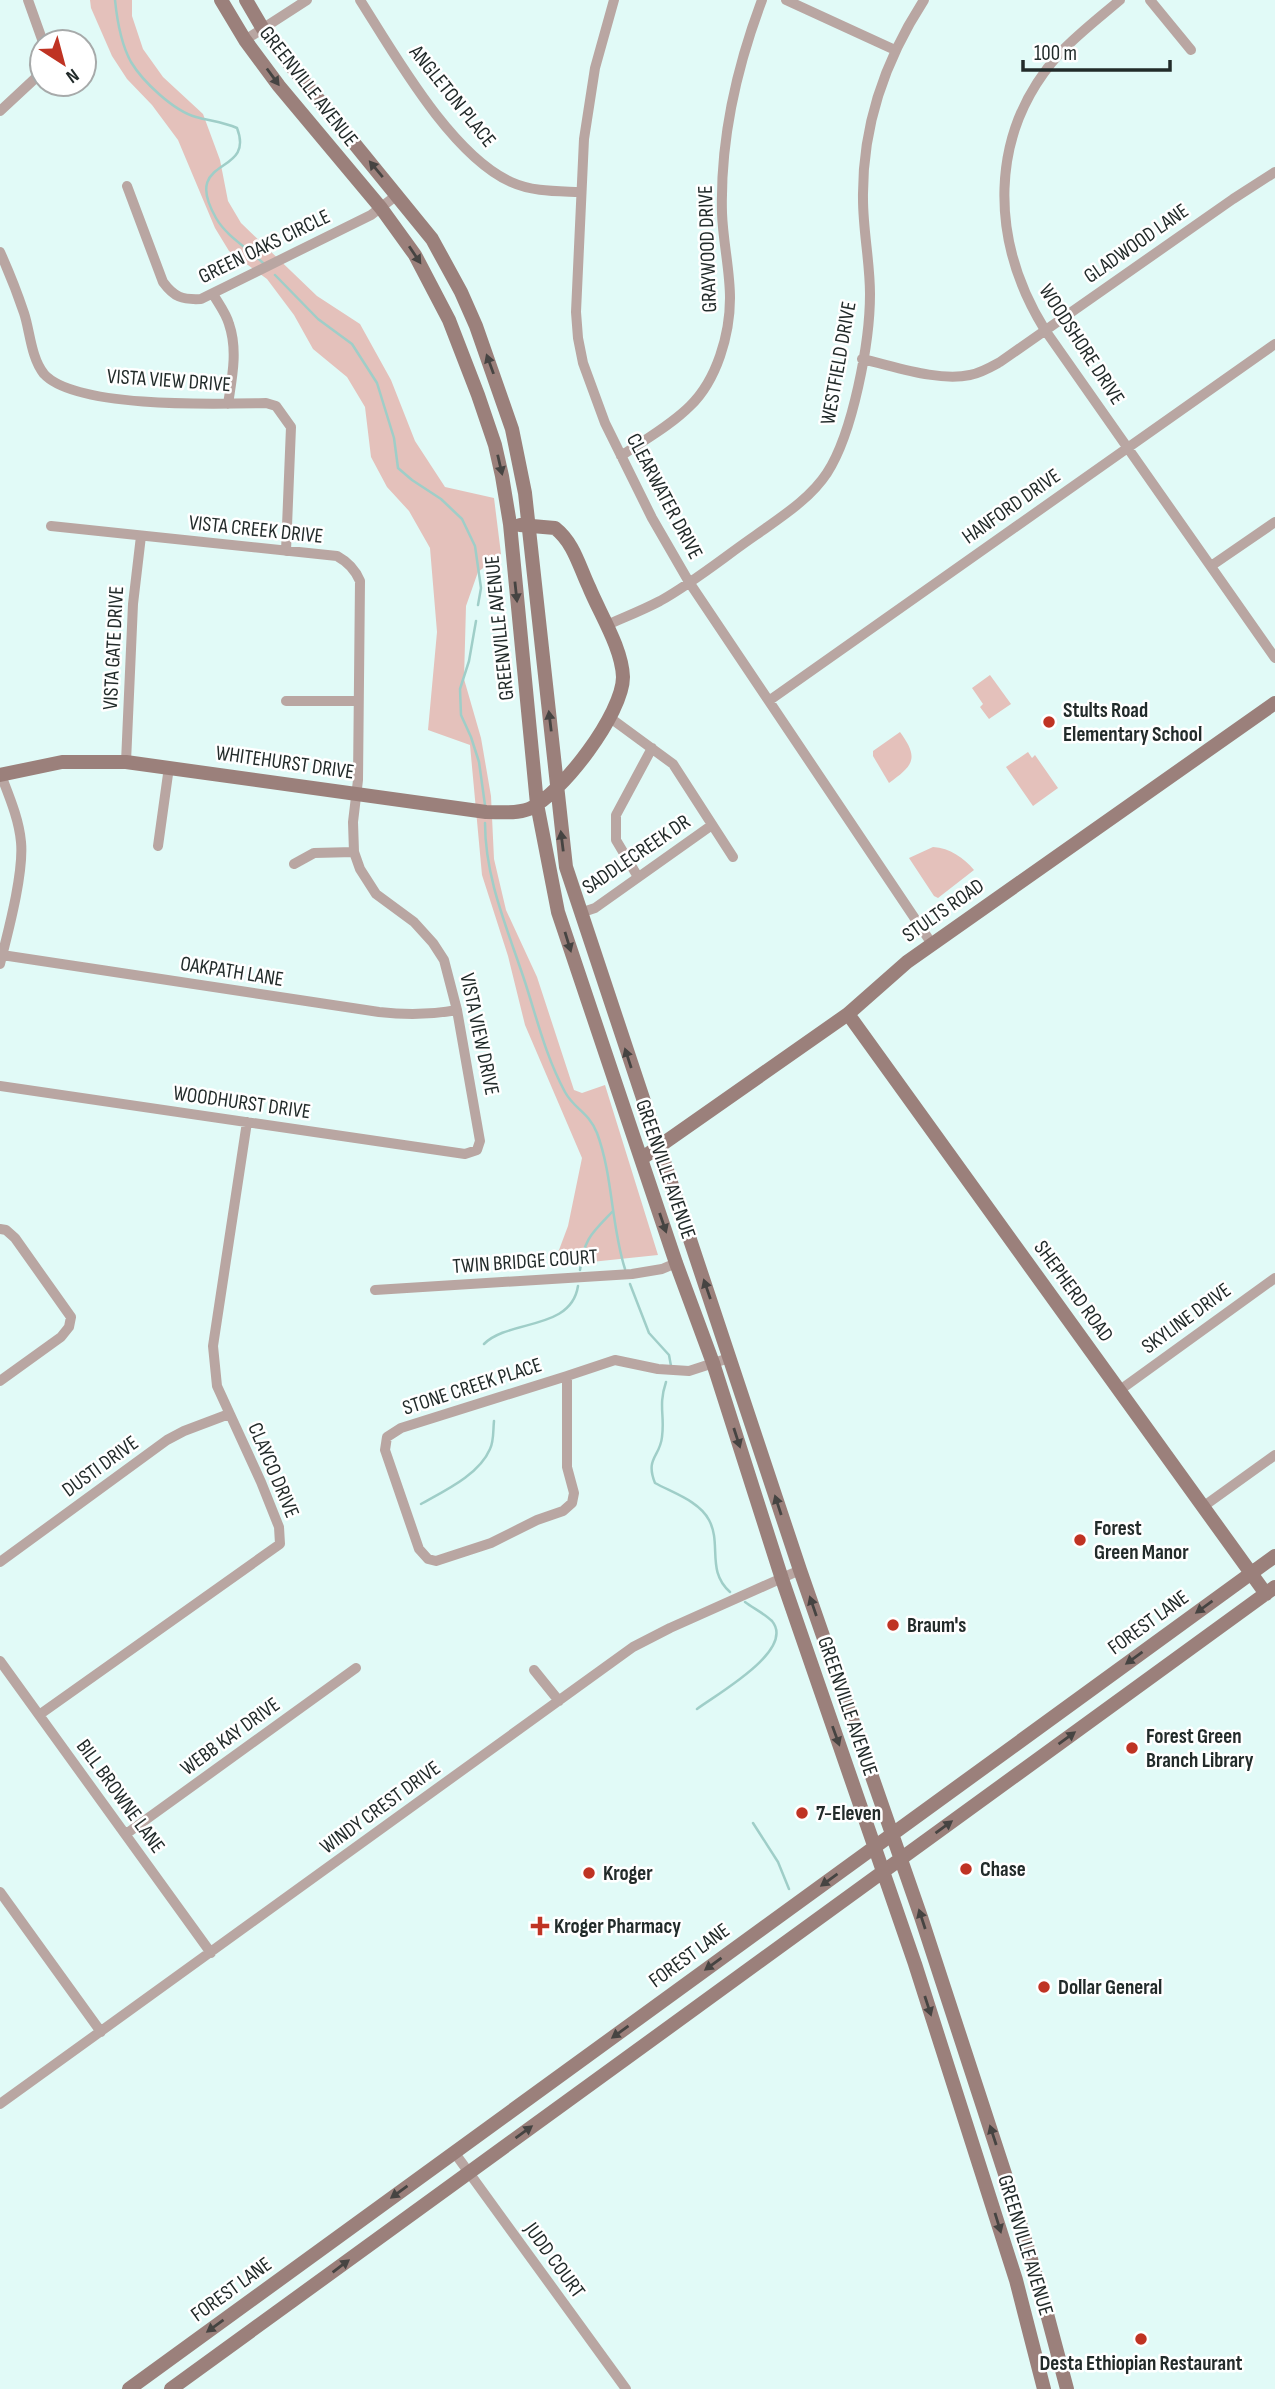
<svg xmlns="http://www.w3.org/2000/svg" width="1275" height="2389" viewBox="0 0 1275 2389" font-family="'Sofia Sans Condensed',sans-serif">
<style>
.green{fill:#e4c1bb}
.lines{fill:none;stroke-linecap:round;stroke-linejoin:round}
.stream{stroke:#9fcec8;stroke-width:2.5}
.street{stroke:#b9a6a2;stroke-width:10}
.secondary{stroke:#9b807b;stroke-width:14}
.oneway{fill:#464442}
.poi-dot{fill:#bf3323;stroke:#fff;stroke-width:2.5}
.labels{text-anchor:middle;stroke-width:5;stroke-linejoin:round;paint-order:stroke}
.street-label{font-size:21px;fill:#222b2a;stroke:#fff}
.poi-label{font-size:21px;font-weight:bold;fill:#222b2a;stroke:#fff;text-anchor:start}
</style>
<rect width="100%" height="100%" fill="#e1faf7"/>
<!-- green -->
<path class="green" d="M90,0h42v16l11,33 20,28 40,37 17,46 8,41 13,22 76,73 43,28 31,56 24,61 30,46 49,11 7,56 -23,18 -12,34 -2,73 17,59 10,58 3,63 12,51 31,67 37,113 8,3 23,-8 53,170 -105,11 15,-40 14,-68 -57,-133 -17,-69 -26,-81 -12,-130 -42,-15 9,-98 -7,-84 -21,-37 -22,-24 -16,-30 -6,-50 -18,-30 -34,-28 -19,-34 -27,-36 -38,-28 -14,-23 -37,-88 -26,-35 -25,-26 -15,-23 -21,-48z
M990,675l21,29 -22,15 -9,-12 3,-3 -11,-16z
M900,732c19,26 14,33 -11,51l-16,-27v-5z
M1028,752l4,6 3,-3 23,33 -25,18 -27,-39z
M933,847c17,1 31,11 41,23l-36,28 -4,-2 -25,-38z"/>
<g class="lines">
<!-- stream -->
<path class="stream" d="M115,0c2,20 6,44 16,62 12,20 43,49 65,55 14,4 27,5 41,11 19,49 -57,27 -21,90 11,19 32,30 47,45
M275,275l43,44 34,25 25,39 17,55 4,30 14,12 29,19 21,20 13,27 6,42 -3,17
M476,621l-7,40 -9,28 1,26 10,22 8,25 6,43
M485,823c0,56 23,107 40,159 12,37 21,75 40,110 9,17 23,19 32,41 16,43 14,92 28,136
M580,1270c4,-32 12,-37 33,-59
M630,1284l19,49 20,22 2,11
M484,1344c25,-25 87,-13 94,-58
M666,1382c-8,24 -1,33 -4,55 -2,20 -17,21 -7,46 18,10 44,18 54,37 13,24 -3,51 21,72
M421,1504c23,-13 58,-29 69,-55 4,-8 3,-19 4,-28
M697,1709c20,-15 99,-59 75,-88 -7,-7 -19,-13 -27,-19
M753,1823l25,39 11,27"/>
<!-- street -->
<path class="street" d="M28,0l15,42
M360,0c35,55 91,155 151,182 22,10 46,9 69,10
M614,0l-19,68 -11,71 -8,173 2,26 5,25 22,60 47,95 37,64 243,362
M786,0l109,50
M1120,0c-20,17 -42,34 -60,53 -73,81 -70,188 -15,277l230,328
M1150,0l41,50
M245,40l62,-40
M0,111l42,-39
M127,186l36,96c11,15 19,18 38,17l170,-84 26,-20
M0,252c9,20 17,40 24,61 6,18 7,45 20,61 32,35 175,30 222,29l10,3 15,21 -5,124
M213,294c5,9 13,19 16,30 9,26 3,54 -1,80
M862,359c32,7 76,23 108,16 11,-2 21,-8 30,-13l233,-163 42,-27
M621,456c23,-16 49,-30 69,-50 27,-26 40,-72 40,-108 0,-28 -7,-56 -8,-85 -2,-74 14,-144 40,-213
M1211,566l64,-44
M607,625c18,-8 36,-15 53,-24 34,-19 64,-44 96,-66 25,-18 54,-36 71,-62 26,-40 43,-131 43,-179 0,-32 -7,-63 -7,-95 -1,-71 22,-139 61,-199
M770,700l505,-356
M286,701h72
M609,717l64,47 60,93
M126,762l7,-158 8,-68
M158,846l11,-79
M294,864l20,-11 40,-1
M638,877l-22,-37v-25l36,-67
M580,913l15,-5 117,-83
M2,955l377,57c27,3 51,3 78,-2
M0,964c8,-32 24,-91 21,-122 -2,-23 -12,-46 -20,-67
M0,1086l465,68 12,-4 3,-9 -23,-131 -13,-50 -11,-17 -19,-21 -38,-28 -16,-25 -6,-17 -1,-30 5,-42 2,-199c-5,-12 -12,-19 -23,-25l-286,-30
M0,1229l6,1 9,8 56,79 -2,10 -8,10 -61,44
M375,1290l257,-16 30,-5 14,-6
M567,1376v91l7,26 -2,10 -9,8 -26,9 -46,23 -55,18 -8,-2 -9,-10 -34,-99 2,-13 14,-9z
M567,1376l48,-16 43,9 31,2 40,-13
M1120,1390l155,-112
M1204,1506l71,-51
M0,1562l167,-122 17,-9 45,-17
M0,1661l211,292
M534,1670l25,31
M39,1715l241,-171 -1,-17 -18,-45 -44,-96 -4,-40 34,-224
M126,1834l230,-166
M0,1892l101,140
M0,2104l633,-457 37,-19 130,-58
M454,2152l172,237"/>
<!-- secondary -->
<path class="secondary" d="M221,0l24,40 34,46 102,122 34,47 34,65 29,75 17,50 7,31 8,48 27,280 21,108 118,351 37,100 69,216 133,385 101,316 28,109
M246,0l17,29 16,22 153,188 29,53 15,34 36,103 13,64 41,374 234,703 121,347 84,257 37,121 25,94
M0,775l62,-13h64l360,50c14,0 30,2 43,-3 33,-15 94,-96 94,-132 -1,-29 -23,-63 -34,-90 -10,-21 -15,-44 -34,-59l-35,-3
M848,1014l418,580
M641,1159l207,-145 59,-52 368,-259
M129,2389l1146,-833
M171,2389l1104,-802"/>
</g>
<!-- one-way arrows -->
<defs><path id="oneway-solid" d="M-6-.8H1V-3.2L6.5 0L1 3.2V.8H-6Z" transform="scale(1.75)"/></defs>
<g class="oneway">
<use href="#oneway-solid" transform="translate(273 77) rotate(54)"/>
<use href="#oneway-solid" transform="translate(376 169) rotate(-130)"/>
<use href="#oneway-solid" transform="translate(415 255) rotate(56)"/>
<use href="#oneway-solid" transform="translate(490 364) rotate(-110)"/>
<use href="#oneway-solid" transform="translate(500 465) rotate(77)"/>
<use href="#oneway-solid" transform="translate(516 592) rotate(84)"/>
<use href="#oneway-solid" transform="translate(550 721) rotate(-97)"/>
<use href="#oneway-solid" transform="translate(562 841) rotate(-97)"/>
<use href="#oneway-solid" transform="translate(568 942) rotate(73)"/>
<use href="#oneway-solid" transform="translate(628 1058) rotate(-108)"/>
<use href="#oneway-solid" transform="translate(663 1223) rotate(71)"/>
<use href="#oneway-solid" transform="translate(707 1289) rotate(-109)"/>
<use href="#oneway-solid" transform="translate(737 1438) rotate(72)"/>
<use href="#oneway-solid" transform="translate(778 1505) rotate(-108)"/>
<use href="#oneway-solid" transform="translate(813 1606) rotate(-109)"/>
<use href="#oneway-solid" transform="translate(1204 1607) rotate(144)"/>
<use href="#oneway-solid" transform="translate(1134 1658) rotate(144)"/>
<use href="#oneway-solid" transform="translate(836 1736) rotate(70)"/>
<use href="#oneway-solid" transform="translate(1067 1738) rotate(-36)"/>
<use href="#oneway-solid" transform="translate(944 1827) rotate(-36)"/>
<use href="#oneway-solid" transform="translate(829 1880) rotate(144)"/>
<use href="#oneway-solid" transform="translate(922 1919) rotate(-108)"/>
<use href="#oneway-solid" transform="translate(713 1964) rotate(144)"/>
<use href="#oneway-solid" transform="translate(928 2006) rotate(72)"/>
<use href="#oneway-solid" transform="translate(620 2032) rotate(144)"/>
<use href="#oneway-solid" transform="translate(524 2132) rotate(-36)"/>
<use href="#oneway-solid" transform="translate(993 2135) rotate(-108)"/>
<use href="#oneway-solid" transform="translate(399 2192) rotate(144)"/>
<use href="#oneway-solid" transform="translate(998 2223) rotate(73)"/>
<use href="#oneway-solid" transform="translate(341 2266) rotate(-37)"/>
<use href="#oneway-solid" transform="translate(215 2326) rotate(144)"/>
</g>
<!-- markers -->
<g class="poi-dot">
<circle cx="1049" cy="722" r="7"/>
<circle cx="1080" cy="1540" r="7"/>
<circle cx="893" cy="1625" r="7"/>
<circle cx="1132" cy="1748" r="7"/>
<circle cx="802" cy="1813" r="7"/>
<circle cx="966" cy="1869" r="7"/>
<circle cx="589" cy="1873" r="7"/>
<path d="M536.5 1915.5h7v7h7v7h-7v7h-7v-7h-7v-7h7z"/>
<circle cx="1044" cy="1987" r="7"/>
<circle cx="1141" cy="2339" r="7"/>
</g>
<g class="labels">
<!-- street labels -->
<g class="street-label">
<text transform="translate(309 86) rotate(52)" y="7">GREENVILLE AVENUE</text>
<text transform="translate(453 96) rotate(51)" y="7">ANGLETON PLACE</text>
<text transform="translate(1136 243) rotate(-35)" y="7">GLADWOOD LANE</text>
<text transform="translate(264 246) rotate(-26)" y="7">GREEN OAKS CIRCLE</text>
<text transform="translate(707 249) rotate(-92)" y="7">GRAYWOOD DRIVE</text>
<text transform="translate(1082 344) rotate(57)" y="7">WOODSHORE DRIVE</text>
<text transform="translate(838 363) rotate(-80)" y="7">WESTFIELD DRIVE</text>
<text transform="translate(169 380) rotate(4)" y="7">VISTA VIEW DRIVE</text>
<text transform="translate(665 496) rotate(62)" y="7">CLEARWATER DRIVE</text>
<text transform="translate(1011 506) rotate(-35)" y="7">HANFORD DRIVE</text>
<text transform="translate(256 529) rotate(6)" y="7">VISTA CREEK DRIVE</text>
<text transform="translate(499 628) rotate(-96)" y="7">GREENVILLE AVENUE</text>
<text transform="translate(113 648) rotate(-87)" y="7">VISTA GATE DRIVE</text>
<text transform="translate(285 762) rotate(8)" y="7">WHITEHURST DRIVE</text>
<text transform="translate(636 854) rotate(-34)" y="7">SADDLECREEK DR</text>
<text transform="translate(943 910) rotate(-35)" y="7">STULTS ROAD</text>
<text transform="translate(232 971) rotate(9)" y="7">OAKPATH LANE</text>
<text transform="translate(480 1034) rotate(78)" y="7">VISTA VIEW DRIVE</text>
<text transform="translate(242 1102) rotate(8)" y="7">WOODHURST DRIVE</text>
<text transform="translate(666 1169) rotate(71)" y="7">GREENVILLE AVENUE</text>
<text transform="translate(525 1261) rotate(-4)" y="7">TWIN BRIDGE COURT</text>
<text transform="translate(1074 1291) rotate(54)" y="7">SHEPHERD ROAD</text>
<text transform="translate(1186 1318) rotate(-36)" y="7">SKYLINE DRIVE</text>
<text transform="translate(472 1386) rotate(-18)" y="7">STONE CREEK PLACE</text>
<text transform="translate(100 1466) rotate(-36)" y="7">DUSTI DRIVE</text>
<text transform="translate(274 1470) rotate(67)" y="7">CLAYCO DRIVE</text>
<text transform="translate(1148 1622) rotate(-36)" y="7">FOREST LANE</text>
<text transform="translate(848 1706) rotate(71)" y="7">GREENVILLE AVENUE</text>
<text transform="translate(230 1736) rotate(-36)" y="7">WEBB KAY DRIVE</text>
<text transform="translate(121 1796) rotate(54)" y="7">BILL BROWNE LANE</text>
<text transform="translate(380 1807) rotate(-36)" y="7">WINDY CREST DRIVE</text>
<text transform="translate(689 1955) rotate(-36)" y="7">FOREST LANE</text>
<text transform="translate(1026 2245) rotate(73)" y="7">GREENVILLE AVENUE</text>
<text transform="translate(555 2260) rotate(54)" y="7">JUDD COURT</text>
<text transform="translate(231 2289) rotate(-36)" y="7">FOREST LANE</text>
</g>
<!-- poi labels -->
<g class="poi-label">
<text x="1063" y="717">Stults Road<tspan x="1063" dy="24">Elementary School</tspan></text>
<text x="1094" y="1535">Forest<tspan x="1094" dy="24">Green Manor</tspan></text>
<text x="907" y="1632">Braum's</text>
<text x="1146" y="1743">Forest Green<tspan x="1146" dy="24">Branch Library</tspan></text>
<text x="816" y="1820">7-Eleven</text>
<text x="980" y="1876">Chase</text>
<text x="603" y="1880">Kroger</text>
<text x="554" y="1933">Kroger Pharmacy</text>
<text x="1058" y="1994">Dollar General</text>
<text x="1141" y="2370" text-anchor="middle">Desta Ethiopian Restaurant</text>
</g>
</g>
<!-- north arrow -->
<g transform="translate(63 63) rotate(144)"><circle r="33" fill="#ffffff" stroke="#a7aaaa" stroke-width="2"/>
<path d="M0-5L12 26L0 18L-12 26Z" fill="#bf3323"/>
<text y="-10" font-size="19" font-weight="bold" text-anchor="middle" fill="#222b2a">N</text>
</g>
<!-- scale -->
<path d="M1023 60v10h147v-10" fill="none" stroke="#222b2a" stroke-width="3.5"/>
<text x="1034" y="60" font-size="21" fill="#222b2a" stroke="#ffffff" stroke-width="5" paint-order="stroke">100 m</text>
</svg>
